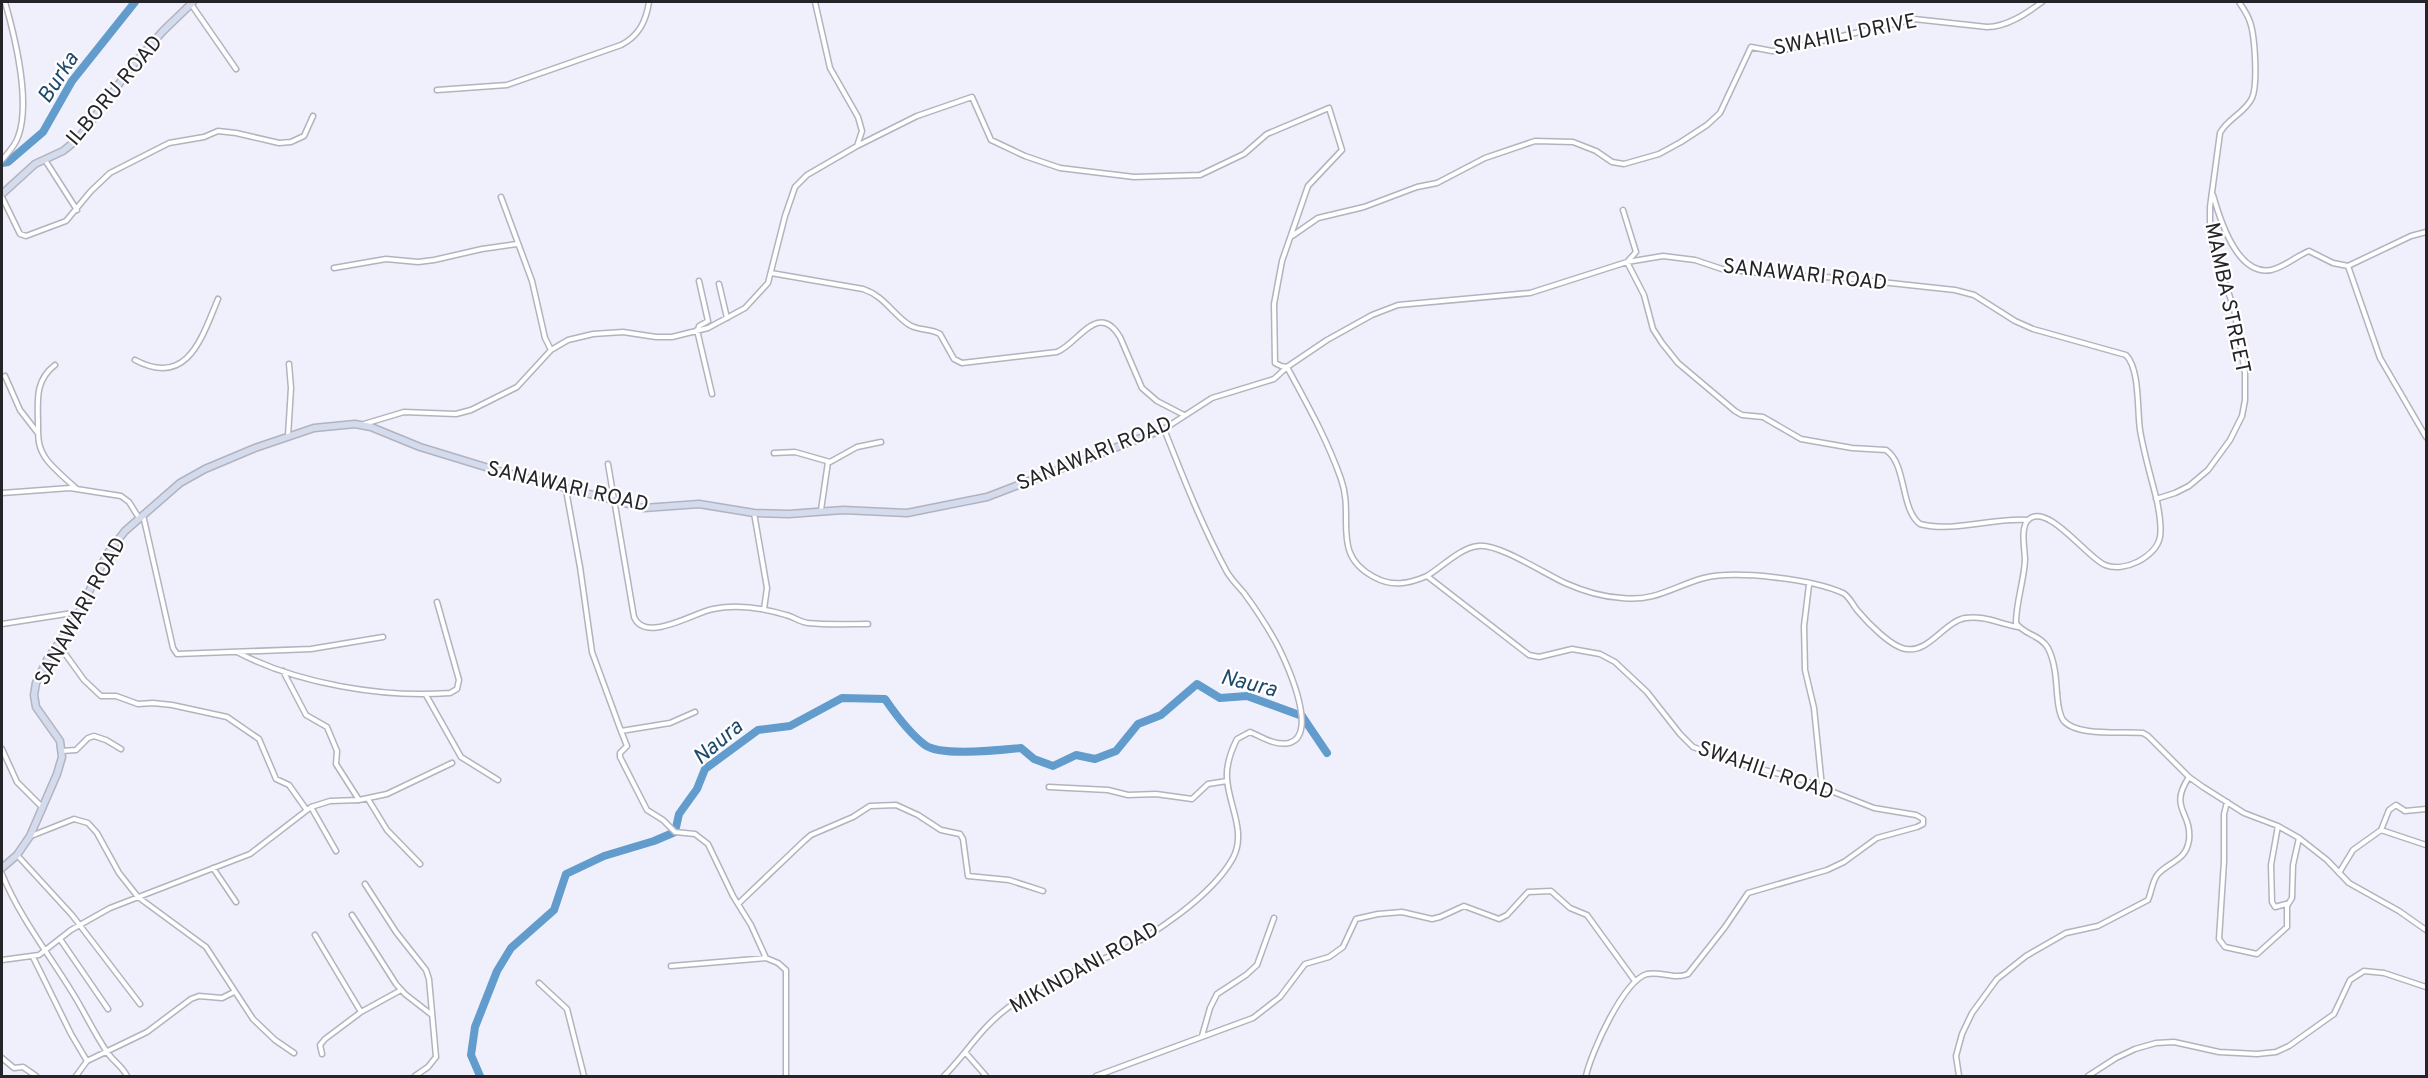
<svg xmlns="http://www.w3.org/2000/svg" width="2428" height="1078" viewBox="0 0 2428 1078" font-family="Overpass,sans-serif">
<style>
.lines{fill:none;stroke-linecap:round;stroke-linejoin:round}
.river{stroke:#619ccc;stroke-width:8}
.street-casing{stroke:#b3b3bf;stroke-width:7}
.secondary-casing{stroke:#b3b3bf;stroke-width:9}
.street{stroke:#fff;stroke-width:4}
.secondary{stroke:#d3dbec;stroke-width:6}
.labels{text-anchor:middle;stroke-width:4.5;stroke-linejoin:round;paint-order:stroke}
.street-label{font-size:21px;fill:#252529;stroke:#fff}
.water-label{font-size:22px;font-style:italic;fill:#1d496b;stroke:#fff}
</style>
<rect width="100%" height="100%" fill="#f0f0fd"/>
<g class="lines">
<!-- river -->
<path class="river" d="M2,163l6,-1 35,-30 29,-51 63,-79
M480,1076l-9,-21 4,-28 22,-56 14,-23 43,-38 12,-36 38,-18 50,-15 21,-9 4,-18 18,-25 8,-20 53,-39 32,-4 52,-28 43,1c11,16 24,34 40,46 16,12 75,5 96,3l13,11 19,7 23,-11 19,4 21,-8 22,-27 23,-9 36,-31 23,14 27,-2 55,20 25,37"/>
<defs>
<path id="street" d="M191,4l45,65
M437,90l70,-5 114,-40c18,-9 25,-24 28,-43
M857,146l60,-30 55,-19 19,43 34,16 35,12 74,9 66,-2 44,-21 23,-20 62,-26 13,42 -34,36 -26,75 -8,43 1,59 6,3 6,1c20,37 40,72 54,112 14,38 -11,75 33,98 18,10 34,7 53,-1l102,79 10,2 33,-8 28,5 15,8 32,30 33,42 13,13 48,17 62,16 71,28 42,7 7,4v5l-6,3 -40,11 -33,24 -17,8 -79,23 -23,34 -37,47c-13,6 -27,-3 -41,0 -24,7 -56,79 -61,102
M2,160c6,-7 13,-14 16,-23 13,-34 -3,-100 -13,-135
M45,160l32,50
M2213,195c7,25 24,81 58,75 14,-3 25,-14 38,-19l24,12 15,3 63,-30 15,-4
M2,197l18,37 6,2 40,-15 25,-30 19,-18 59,-30 35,-6 14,-6 18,2 43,10 12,-1 13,-6 9,-20
M501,197l31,84 13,57 6,12
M1623,210l13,42 -9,10 17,33 9,34 9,14 16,20 57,48 7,4 21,2 38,22 51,9 34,2c21,14 14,59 34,74 34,9 73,-7 108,-4
M1292,236l26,-18 46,-11 53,-20 20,-4 48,-25 50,-17 38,1 23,9 16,11 12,2 35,-10 22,-12 26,-17 13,-12 31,-66 21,4 11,-1 131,-31 73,8c20,0 40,-14 55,-25
M2348,266l32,92 46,79
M334,268l52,-9 32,3 16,-2 48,-11 35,-5
M771,273l92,16c21,7 28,23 45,35 9,7 22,4 32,10l14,25 8,4 95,-11c21,-8 41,-52 63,-15l22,51 15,13 27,14
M719,284l8,34
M697,330l15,64
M698,330l1,-4 9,-5 -9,-40
M135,360c53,28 67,-23 83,-61
M55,365c-21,16 -17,37 -17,60 0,14 0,23 9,35 7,9 22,22 30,29
M5,376l15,34 17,22
M364,424l40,-12 52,2 15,-4 46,-23 34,-37 17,-10 25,-6 30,-2 33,5h16l36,-9 37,-20 23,-25 17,-67 10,-29 12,-12 50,-29 5,-15 -4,-14 -28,-49 -15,-66
M288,436l3,-48 -2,-24
M774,453l21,-1 35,10 27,-15 24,-5
M608,464l26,153c11,27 61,-5 79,-8 25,-5 50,-1 73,6 8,2 14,7 22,8 20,2 40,1 60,1
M566,490l14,77 12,85 29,79
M2,493l68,-5 51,8 8,6 10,16
M2156,499l19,-6 14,-7 19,-16 22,-30 12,-24 3,-16v-27l-11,-64 -18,-53 -6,-29v-20l10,-74c7,-14 25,-20 32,-35 6,-13 3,-62 -2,-76 -2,-7 -7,-14 -11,-20
M821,510l7,-48
M754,513l13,75 -3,21
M143,515l30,133 4,6 134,-5 72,-12
M1427,576c15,-9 33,-28 51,-30 20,-3 67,28 87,37 18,8 37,14 57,15 33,4 52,-12 82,-20 32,-8 108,1 139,15 6,3 10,12 14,17 10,12 34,37 49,39 23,4 38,-27 59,-31 19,-3 35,6 53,9
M1809,585l-5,41 1,44 9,38 8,79
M2,624l77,-12
M58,644l26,36 17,16h15l22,8 15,-1 19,2 55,12 32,22 17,40 13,6 17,24
M237,652c61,32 146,46 213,41l7,-4 2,-9 -22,-78
M283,671l23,44 21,12 10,24 -1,13 23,36
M426,695l35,62 37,23
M695,712l-25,11 -49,8 6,15 -7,7v4l27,53 16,10 12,12 20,2 13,10 25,52 18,29 15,33 12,5 8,7v106
M2,749l15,33 26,26
M62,751l14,-1 12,-12 6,-2 12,4 15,9
M1049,787l59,3 20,5 28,-1 36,5 16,-15 19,-3
M368,799l19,31 33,34
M2227,802l-3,12v47l-5,78 6,8 32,7 30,-27v-21l5,-8 1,-33 6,-27
M311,807l25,44
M2278,826l-7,39 1,37 3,5 11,-3
M2381,830l45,15
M31,836l43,-17 14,4 9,10 22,40 19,24 68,50 47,72 22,21 19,13
M17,855l55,60 68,89
M213,868l23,34
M2339,873l14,-23 28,-20 8,-20 7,-5 9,6 21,-2
M2,874c17,42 46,79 70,118 12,19 22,41 35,60 6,9 15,14 20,24
M365,884l31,48 30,38 3,9 7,78 -8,10 -13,9
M738,904l66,-63 7,-6 42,-18 17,-11 26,-1 22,10 23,15 19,4 3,5 5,37 41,4 34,11
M352,915l44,69 9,10 27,21
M315,935l46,77
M60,939l48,70
M33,957l38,77 16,27 -11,15
M2,960l37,-5 32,-25 39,-22 140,-54 61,-47 19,-6 29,-1 28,-6 65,-31
M671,966l95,-8
M539,983l28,26 17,67
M1202,1036l8,-28 7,-14 29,-19 11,-10 17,-47
M965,1052l21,24
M322,1054l-2,-9 5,-6 36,-27 40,-22
M2,1058l12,10 9,-1 13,9
M87,1061l60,-29 44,-33 8,-3 23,2 12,-6
M944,1076c21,-21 37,-48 61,-66 31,-25 69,-38 105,-54 40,-18 102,-60 123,-98 14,-26 -5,-54 -6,-80 -1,-14 4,-27 10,-39l13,-7c12,5 25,14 39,11 32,-8 -5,-87 -15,-104 -9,-16 -19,-31 -30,-46 -6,-7 -13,-14 -17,-21 -25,-46 -44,-95 -63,-143l48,-31 62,-19 13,-12 40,-27 45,-25 26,-10 132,-12 97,-31 36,-6 32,4 27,9 57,6 65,3 111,12 19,5 41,26 18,8 93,26c14,14 11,55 14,75 4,24 11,47 17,71 2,11 5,24 3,36 -4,20 -36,36 -55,28 -18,-7 -58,-64 -77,-45 -8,8 -3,30 -3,40 -1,21 -9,42 -9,63 8,12 25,12 32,25 7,14 8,30 9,45 1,9 1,19 6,27 13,17 60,11 80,13l5,3 41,41 14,10 41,26 34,13 21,12 28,22 22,23 50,28 27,19
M1096,1076l157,-58 27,-21 25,-33 24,-7 14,-10 13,-28 22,-5 24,-2 30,7 8,-2 24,-11 35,13 8,-4 21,-23 23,-1 19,17 17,7 48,66
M1959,1076l-3,-20 6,-22 10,-21 25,-34 29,-23 40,-23 32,-7 50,-26c4,-9 4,-19 10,-26 12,-13 28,-13 31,-34 3,-29 -21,-31 0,-63
M2088,1076l28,-18 19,-9 21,-6 18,-1 45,10 38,2 19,-2 13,-6 45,-32 16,-34 14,-9 20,2 42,14"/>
<path id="secondary" d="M2,194l33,-30 28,-13 15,-12 55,-74 30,-34 30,-29
M2,868l15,-13 13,-19 27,-62 5,-17 -2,-16 -24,-34 -2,-12 2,-12 12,-25 28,-39 31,-65 18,-23 55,-48 25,-14 50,-21 59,-20 41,-4 16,3 49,20 72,22 152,39 55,-4 55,9 35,1 54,-4 64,3 80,-16 177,-68"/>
</defs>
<!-- street casing -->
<use href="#street" class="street-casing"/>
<!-- secondary casing -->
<use href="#secondary" class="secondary-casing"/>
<!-- street -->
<use href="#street" class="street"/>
<!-- secondary -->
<use href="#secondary" class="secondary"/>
</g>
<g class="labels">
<!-- street labels -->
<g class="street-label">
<text transform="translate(1845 34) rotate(-11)" y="7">SWAHILI DRIVE</text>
<text transform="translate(114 90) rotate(-50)" y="7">ILBORU ROAD</text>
<text transform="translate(1805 274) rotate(6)" y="7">SANAWARI ROAD</text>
<text transform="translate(2228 298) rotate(78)" y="7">MAMBA STREET</text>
<text transform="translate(1094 453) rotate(-22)" y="7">SANAWARI ROAD</text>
<text transform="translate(568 486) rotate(13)" y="7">SANAWARI ROAD</text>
<text transform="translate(80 611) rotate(-61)" y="7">SANAWARI ROAD</text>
<text transform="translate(1766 770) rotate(19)" y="7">SWAHILI ROAD</text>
<text transform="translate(1084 967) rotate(-29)" y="7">MIKINDANI ROAD</text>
</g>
<!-- water labels -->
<g class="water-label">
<text transform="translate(57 77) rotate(-57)" y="8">Burka</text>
<text transform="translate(1249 682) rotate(14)" y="8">Naura</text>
<text transform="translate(717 741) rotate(-40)" y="8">Naura</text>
</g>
</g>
<!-- border -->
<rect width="2428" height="1078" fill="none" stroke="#252529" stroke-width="6"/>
</svg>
